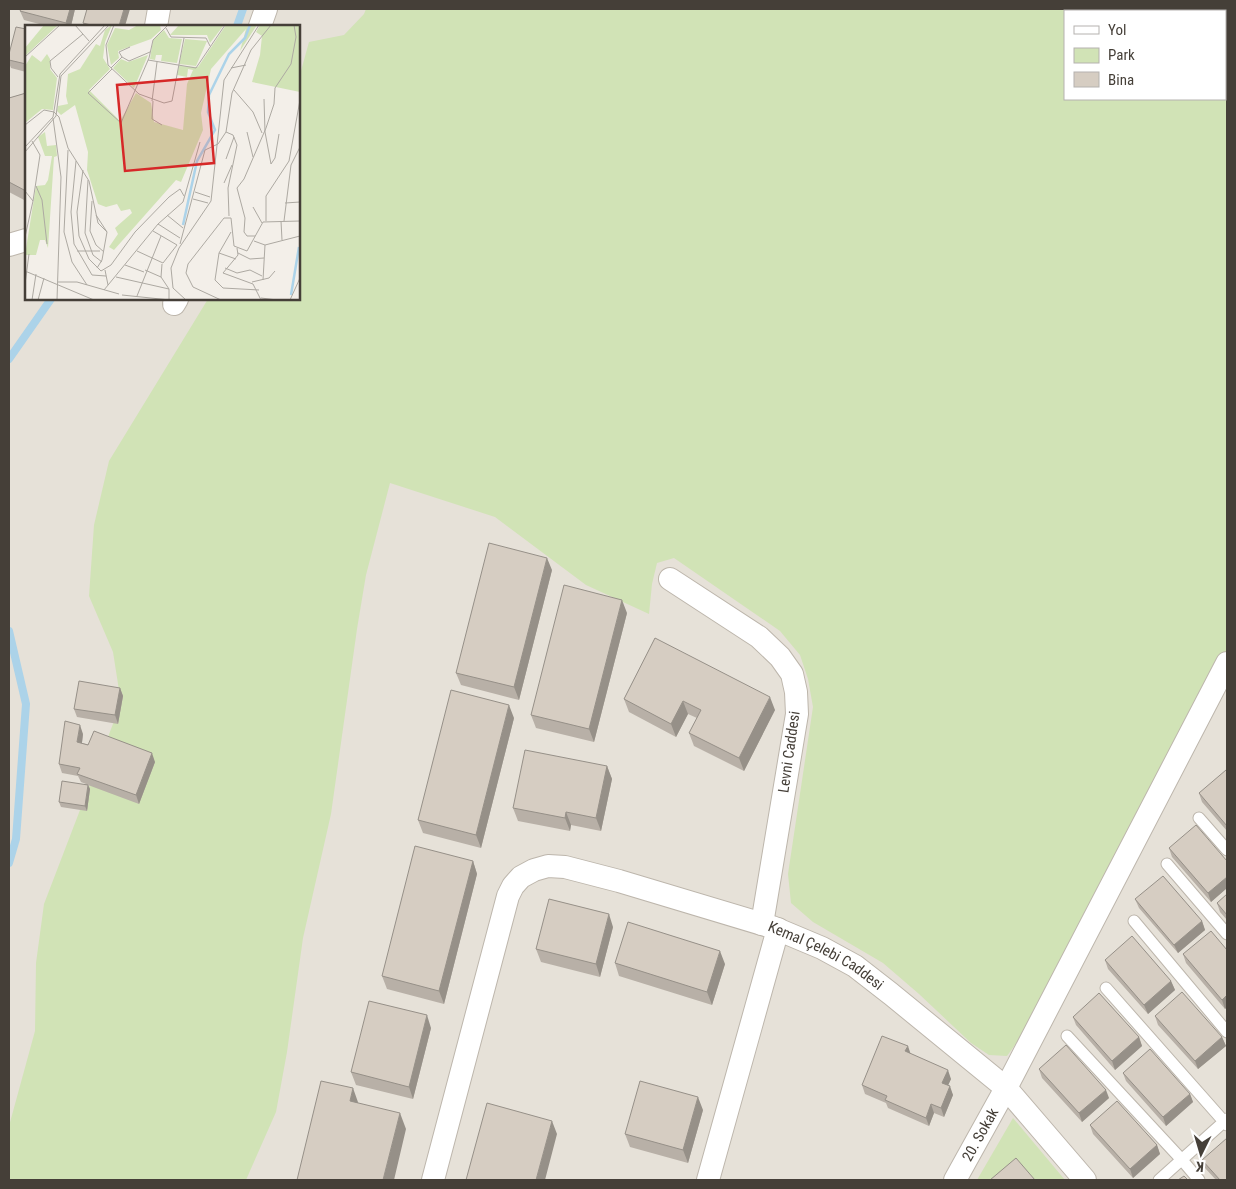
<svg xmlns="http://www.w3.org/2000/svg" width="1236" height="1189" viewBox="0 0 1236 1189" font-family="'Roboto Condensed',sans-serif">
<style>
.residential{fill:#e6e1d8;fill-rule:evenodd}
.green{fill:#d1e3b6;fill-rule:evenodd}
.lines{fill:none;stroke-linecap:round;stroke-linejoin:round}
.stream{stroke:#acd3e9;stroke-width:8}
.lane-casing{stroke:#bdb6ac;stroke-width:13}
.street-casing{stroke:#bdb6ac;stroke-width:24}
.lane{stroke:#fff;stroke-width:11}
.street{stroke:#fff;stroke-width:22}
.wall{fill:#b8b0a7}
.shaded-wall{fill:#969088}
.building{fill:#d6cdc2;stroke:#969088}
.labels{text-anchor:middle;stroke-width:4;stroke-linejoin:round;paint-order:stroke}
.street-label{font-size:15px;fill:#453f38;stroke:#fff}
.inset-river{fill:none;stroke:#acd3e9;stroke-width:2.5}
.inset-road{fill:none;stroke:#ada9a2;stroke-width:1}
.view{fill:#d62828;fill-opacity:0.15;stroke:#d62828;stroke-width:2.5}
.inset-edge{fill:none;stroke:#453f38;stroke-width:2.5}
</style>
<rect width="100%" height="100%" fill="#f3efe9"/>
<!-- residential -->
<path class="residential" d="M9,9h1218v1171h-1218zM1065,11h160v88h-160zM26,26h273v273h-273z"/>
<!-- green -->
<path class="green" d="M366,9h861v681l-21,-2 -186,350 -13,18 -18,-1 -18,-12 -52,-49 -36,-31 -70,-41 -22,-19 -3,-29 25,-167 -5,-28 -8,-24 -20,-24 -106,-73 -17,5 -5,21 -3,30 -63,-29 -91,-68 -105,-34 -24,92 -9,54 -26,185 -28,124 -16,114 -11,60 -30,68h-237v-54l26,-95 1,-68 8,-59 77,-201 -8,-51 -24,-56 5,-71 15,-64 99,-162h91v-221l10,-36 35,-7 20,-21zM1065,11h160v88h-160z
M1013,1118l52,62h-88z"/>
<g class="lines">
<!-- stream -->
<path class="stream" d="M237,26l6,-17
M9,359l42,-60
M9,631l17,73 -10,135 -7,24"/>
<defs>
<path id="lane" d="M1199,818l28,32
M1167,864l60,70
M1134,921l93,111
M1106,988l121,137
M1067,1036l115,124 17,20
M1159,1180l68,-61"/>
<g id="street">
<path d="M156,26l3,-17"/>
<path d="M260,26l6,-17"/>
<path d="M9,245l17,-5"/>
<path d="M174,304l3,-5"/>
<path d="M670,579l89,58 21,20 12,17 4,18 1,22 -35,210"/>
<path id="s1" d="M433,1180l75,-284 5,-10 8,-9 13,-7 14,-4 17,1 54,14 153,46 50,21 33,18 36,28 115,94 79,92"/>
<path d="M708,1180l70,-251"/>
<path id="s2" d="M955,1180l51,-92 221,-425"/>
</g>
</defs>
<!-- lane casing -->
<use href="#lane" class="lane-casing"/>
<!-- street casing -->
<use href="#street" class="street-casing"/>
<!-- lane -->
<use href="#lane" class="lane"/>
<!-- street -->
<use href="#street" class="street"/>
</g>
<!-- wall -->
<path class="wall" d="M21,9h54l-4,17h-24l-23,-6 -4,-9z
M83,23l42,3h-41z
M26,29v43l-15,-4 -2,-5v-9z
M26,93v108l-17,-9v-94z
M552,570l-33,130 -58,-15 -5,-12z
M627,613l-33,129 -58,-14 -5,-13z
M655,638l120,72 -31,61 -50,-25 -5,-13 8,-15 -9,-4 -12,23 -47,-25 -5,-13z
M120,688l3,8 -5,28 -41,-7 -3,-8z
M514,718l-33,130 -58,-15 -5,-13z
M83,734l-1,9 73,19 -16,42 -51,-19 2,4 -3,22 -26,-4 -2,-5 27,-18 -5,-2 -3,-6 -16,-3 -3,-9z
M607,766l5,13 -11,52 -30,-6 -1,6 -52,-10 -5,-13z
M1227,771v60l-25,-29 -3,-9z
M1169,848l58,13v27l-16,14 -39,-45z
M473,861l4,13 -33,130 -57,-15 -5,-13z
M1227,894v26l-7,-8 -3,-9z
M1135,899l67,22 3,9 -27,23 -39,-45z
M613,927l-13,50 -59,-15 -5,-13z
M1227,950v57l-2,2 -39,-46 -3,-9z
M1105,960l66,21 4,9 -27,24 -40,-45z
M615,963l110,1 -13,41 -93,-29z
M1155,1016l67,21 4,9 -28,23 -40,-44z
M1073,1017l66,20 3,9 -27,24 -39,-45z
M431,1028l-18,71 -57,-14 -5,-13z
M910,1053l41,26 -3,6 5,10 -9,22 -10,-4 -5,13 -41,-18 -2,-5 -21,-9 -3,-9z
M1039,1069l70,29 -27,24 -40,-44z
M1123,1073l67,21 3,8 -27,24 -40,-45z
M703,1110l-15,53 -58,-16 -5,-13z
M1090,1125l67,20 3,9 -27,24 -40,-44z
M1202,1160l25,20h-11l-11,-12z"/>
<!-- shaded-wall -->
<path class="shaded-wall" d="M70,9h5l-4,17h-4l-1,-3z
M124,9h6l-5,17h-6z
M547,558l5,12 -33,130 -5,-13z
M622,600l5,13 -33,129 -5,-13z
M120,688l3,8 -5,28 -3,-9z
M770,697l5,13 -31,61 -5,-13z
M683,701l5,13 -12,23 -5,-13z
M509,705l5,13 -33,130 -5,-13z
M80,725l3,9 -2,16 -4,-8z
M152,753l3,9 -16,42 -3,-9z
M607,766l5,13 -11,52 -5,-13z
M88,785l2,4 -3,22 -2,-5z
M566,812l5,13 -1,6 -5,-13z
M473,861l4,13 -33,130 -5,-13z
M1227,877v11l-16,14 -3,-9z
M609,914l4,13 -13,50 -4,-13z
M1202,921l3,9 -27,23 -4,-8z
M720,951l5,13 -13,41 -5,-13z
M1171,981l4,9 -27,24 -4,-9z
M1227,995v12l-2,2 -3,-9z
M427,1015l4,13 -18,71 -4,-12z
M1139,1037l3,9 -27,24 -3,-9z
M1222,1037l4,9 -28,23 -3,-8z
M908,1046l3,9 -6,-4z
M948,1070l3,9 -6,13 -3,-9z
M950,1086l3,9 -9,22 -3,-9z
M353,1088l6,17 -9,-4z
M1106,1090l3,8 -27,24 -3,-9z
M1190,1094l3,8 -27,24 -3,-9z
M698,1097l5,13 -15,53 -5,-13z
M931,1104l3,9 -5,13 -3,-8z
M400,1113l6,16 -12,51h-11z
M552,1121l5,13 -12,46h-9z
M1157,1145l3,9 -27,24 -3,-9z"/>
<!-- building -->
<path class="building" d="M21,9h49l-4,14 -46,-12z
M87,9h37l-5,17h-24l-12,-3z
M16,27l10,2v35l-17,-4v-6z
M26,93v98l-17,-9v-84z
M489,543l58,15 -33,129 -58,-14z
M564,585l58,15 -33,129 -58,-14z
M655,638l115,59 -31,61 -50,-25 12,-23 -18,-9 -12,23 -47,-25z
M79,681l41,7 -5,27 -41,-6z
M451,690l58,15 -33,130 -58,-15z
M65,721l15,4 -3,17 11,3 6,-14 58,22 -16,42 -59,-21 3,-6 -21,-4z
M525,750l82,16 -11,52 -30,-6 -1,6 -52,-10z
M1226,770l1,1v55l-28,-33z
M62,781l26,4 -3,21 -26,-4z
M1196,825l31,36v16l-19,16 -39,-45z
M415,846l58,15 -34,130 -57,-15z
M1163,876l39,45 -28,24 -39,-46z
M1227,894v21l-10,-12z
M549,899l60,15 -13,50 -60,-15z
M628,922l92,29 -13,41 -92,-29z
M1211,931l16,19v45l-5,5 -39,-46z
M1132,936l39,45 -27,24 -39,-45z
M1182,992l40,45 -27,24 -40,-45z
M1099,993l40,44 -27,24 -39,-44z
M369,1001l58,14 -18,72 -58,-15z
M882,1036l26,10 -3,5 43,19 -6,13 8,3 -9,22 -10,-4 -5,14 -41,-18 2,-4 -25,-11z
M1066,1045l40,45 -27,23 -40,-44z
M1150,1049l40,45 -27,23 -40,-44z
M321,1081l32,7 -3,13 50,12 -17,67h-86z
M640,1081l58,16 -15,53 -58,-16z
M1117,1101l40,44 -27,24 -40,-44z
M487,1103l65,18 -16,59h-70z
M1227,1138v42h-7l-18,-20z
M1016,1158l19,22h-45z
M1184,1176l4,4h-10z"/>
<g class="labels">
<!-- street labels -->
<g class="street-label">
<text transform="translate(789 752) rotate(-82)" y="5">Levni Caddesi</text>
<text dy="5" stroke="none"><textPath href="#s1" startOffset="640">Kemal Çelebi Caddesi</textPath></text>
<text dy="5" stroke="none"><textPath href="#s2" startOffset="52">20. Sokak</textPath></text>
</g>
</g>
<!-- overview -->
<g transform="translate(25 25)">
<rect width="275" height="275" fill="#f3efe9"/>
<path d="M19,0h14l-33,31v-8zM87,0l-7,17 -2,16 7,11 -21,21 31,31 16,-28 15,10 3,19 29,8 4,-46 6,-14 -5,-1 -1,8 -10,-2 2,-9 19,1 28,-42h31l-17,26 6,-22 -35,40 -10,44 2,17 -22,52 -5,-2 -62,70 -5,-3 9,-13 -3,-6 17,-15 -2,-4 -9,2 -4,-7 -11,3 -8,-3 -11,-34 1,-18 -13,-47 -14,10 -4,-4 1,-5 10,-2 -2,-8 2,-22 12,-5 16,-25 4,2 5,-16zM113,0h22l1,5 -10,9 -33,12 1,7 -8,7 -4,-20 8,-17 14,2zM154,0h45l-14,18 -3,-8h-37zM235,0h40v67l-48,-10 8,-27 2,-19 -6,-4zM139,5l5,8 13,1 -5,24 -16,-2 1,-6h-6l-1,5 -5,-1 3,-19zM160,14l22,2 -11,25 -17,-2zM22,29l3,5v10l7,9 -4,32 -11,-1 -17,14v-57l7,-11 9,7zM123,30l-14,33 -21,-20 8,-9 7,3zM20,107l2,14 9,-1 1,11 -3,1 -6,91 -3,-8h-5l-4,15h-11l11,-69 9,-1 3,-5 4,-24h-7l-7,-19z" fill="#d1e3b6"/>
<path class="inset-river" d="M158,200l14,-64 18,-31 -7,-18 1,-17 20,-41 16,-16 5,-13M266,270l8,-48"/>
<path class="inset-road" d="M50,0l14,16M89,0l-8,20 2,20 31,29 25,9 8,-2 12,-63M141,3l5,9 35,1 4,8M0,32l35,-32M97,32l-3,-5 11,-5M123,35l48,8 29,-43M86,43l11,-11 7,4 21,-9M206,43l15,-3M87,44l-24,24 33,30 28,-65 4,-18 15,-15M33,52l-7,-9 -1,-7 33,-27M209,65l19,22 9,21M239,74l1,33 6,32 4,-6 4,-24M127,76l5,-39M128,76l-1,18 10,6M28,93l8,59 -4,123M0,100l19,-15 10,2 5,5 9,31 21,33 9,42 9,9 -5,28 -5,8M201,107l7,3 4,10 -9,43 1,28M222,107l6,25M7,116l8,14 -7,46M0,122l28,-30 7,-43 45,-49M43,125l-4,82 8,30 15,23M0,127l31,-36 5,-40 48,-51M201,134l8,-22M51,136l-5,51 3,32 18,31 14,1M266,140l9,-18M58,145l-6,42 2,24 10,23 12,12 10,-6 24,-33 34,-35 11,-8 4,7M63,155l-3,53 8,22 9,7M199,158l8,-18M11,161l6,14 5,44M0,166l8,10 -8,36M170,167l15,5M168,174l15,4M67,176l-2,30 6,14 8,7M260,178l15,-1M228,182l9,16M71,190l11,17M142,190l16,13M241,196v-25l23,-35 11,-61M256,196l1,19M259,196l7,-56M133,199l22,14M206,207l-12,21 -4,27 8,8 36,2M230,211h-8l-3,-4 1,-14 -8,-30 7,-9 22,-51 8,-24 1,-16 16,-24 5,-27 -2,-12M229,216l11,4 35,-9M155,219l25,-94 13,-6 8,-12 6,-39 19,-43 20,-25M212,223l1,7 -15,18 30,11 8,16M52,226h23M112,226l26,12 14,-18 -24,-14M194,228l17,6M213,228l12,6 14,-1M137,239l-1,13 8,12M100,240l19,7M200,243l12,5 13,-3 12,6M80,245l3,15M120,245l16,7M0,246l69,29M91,252l53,12v10M238,255l2,-35M33,257h19l42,12M227,257l17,-4 6,-7M0,259l4,-30M79,265l54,-66 25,-22 17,-60M97,270l48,5M112,271l24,-60M236,273l16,2M7,275l4,-26M13,275l6,-22M161,275l-13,-12 -2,-20 8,-20 32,-47 13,-121 35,-55M196,275l-28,-13 -7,-14 2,-9 36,-46h7l3,28 13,5 16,-29 37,-1M265,275l10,-22"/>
<path class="view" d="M182,52l7,86 -89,8 -8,-86z"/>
<rect width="275" height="275" class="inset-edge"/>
</g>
<!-- border -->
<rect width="1236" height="1189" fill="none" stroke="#453f38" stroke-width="20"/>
<!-- legend -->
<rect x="1064" y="10" width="162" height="90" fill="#ffffff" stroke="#b5b2af"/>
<rect x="1074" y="26" width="25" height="8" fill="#ffffff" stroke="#b5b2af"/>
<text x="1108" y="35" font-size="15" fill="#453f38">Yol</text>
<rect x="1074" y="48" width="25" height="15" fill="#d1e3b6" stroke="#b5b2af"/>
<text x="1108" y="60" font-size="15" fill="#453f38">Park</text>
<rect x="1074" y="72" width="25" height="15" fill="#d6cdc2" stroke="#b5b2af"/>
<text x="1108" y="85" font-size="15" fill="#453f38">Bina</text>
<!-- north arrow -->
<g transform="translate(1201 1154) rotate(185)" stroke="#ffffff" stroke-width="4" paint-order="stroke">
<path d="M0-4L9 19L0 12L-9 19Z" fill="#453f38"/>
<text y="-8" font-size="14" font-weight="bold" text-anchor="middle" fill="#453f38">K</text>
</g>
</svg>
